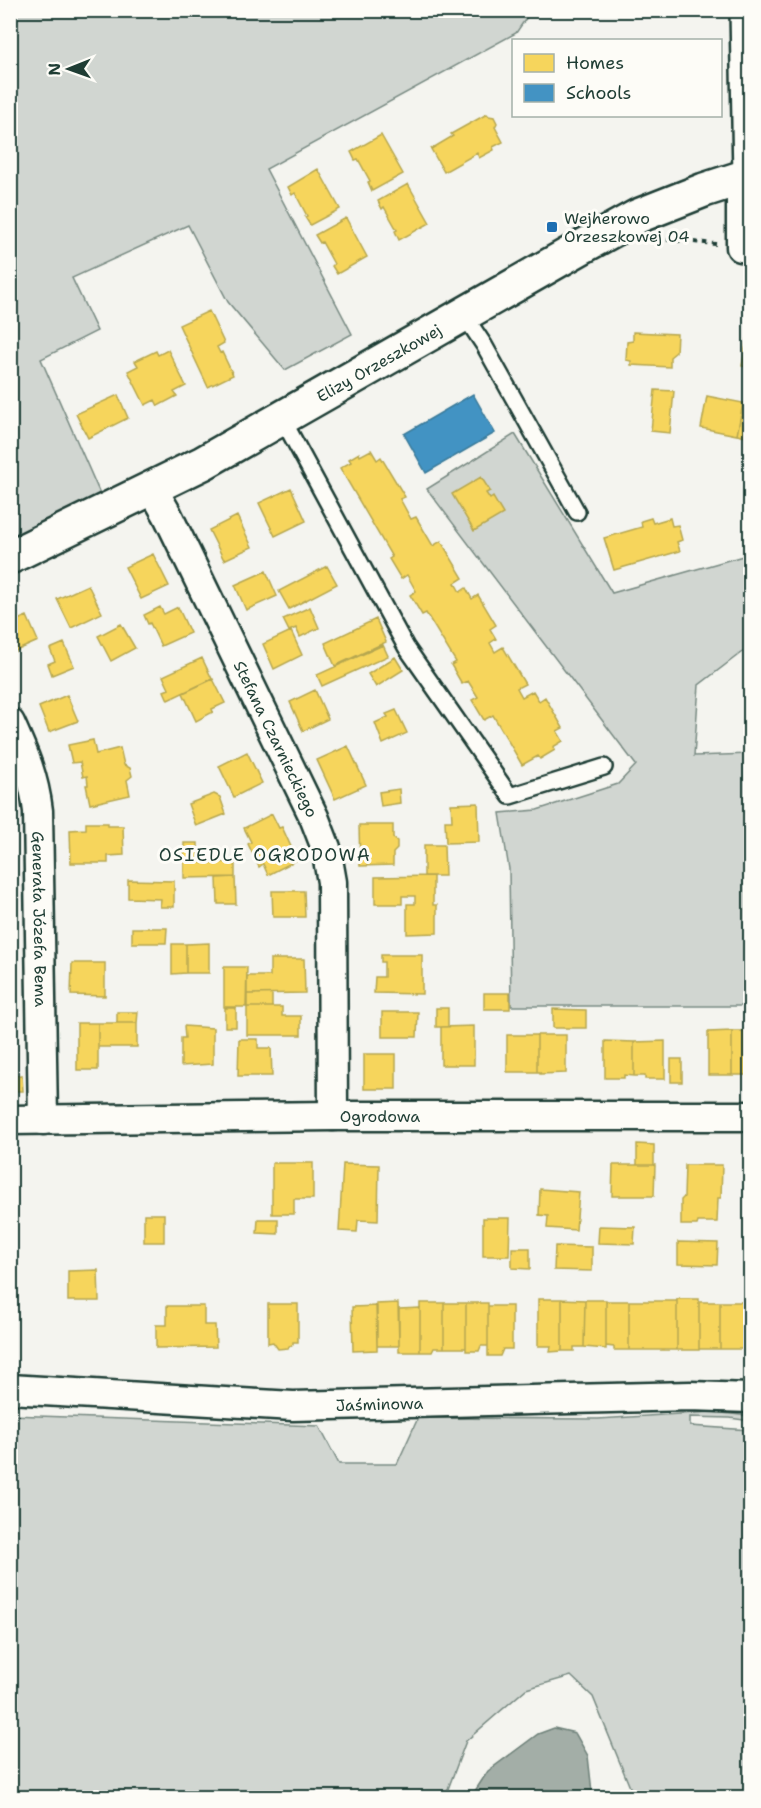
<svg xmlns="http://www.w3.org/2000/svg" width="761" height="1808" viewBox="0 0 761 1808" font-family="'Shantell Sans',sans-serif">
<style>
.green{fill:#d1d6d1;stroke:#788a82;stroke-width:1.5}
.water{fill:#a3aea7;stroke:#6e8179;stroke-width:1.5}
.homes{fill:#f6d55c;stroke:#b6a750;stroke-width:1.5}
.schools{fill:#4393c3;stroke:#387998;stroke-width:1.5}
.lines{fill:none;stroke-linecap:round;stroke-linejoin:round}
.lane-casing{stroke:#1f3d34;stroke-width:20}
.street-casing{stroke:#1f3d34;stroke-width:33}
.secondary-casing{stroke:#1f3d34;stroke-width:38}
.path{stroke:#1f3d34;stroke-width:4;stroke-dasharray:4.5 4.5;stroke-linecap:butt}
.lane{stroke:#fdfcf7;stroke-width:15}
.street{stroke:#fdfcf7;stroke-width:28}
.secondary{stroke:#fdfcf7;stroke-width:33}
.poi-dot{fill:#1f6fb2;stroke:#fdfcf7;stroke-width:2}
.labels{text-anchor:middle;stroke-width:6;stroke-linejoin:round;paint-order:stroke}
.poi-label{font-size:16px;fill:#1f3d34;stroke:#fdfcf7;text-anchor:start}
.street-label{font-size:16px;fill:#1f3d34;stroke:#fdfcf7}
.neighbourhood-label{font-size:18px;letter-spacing:1.5px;fill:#1f3d34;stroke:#fdfcf7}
</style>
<rect width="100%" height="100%" fill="#f4f4ef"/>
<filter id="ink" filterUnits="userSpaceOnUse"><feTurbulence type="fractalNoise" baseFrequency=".0167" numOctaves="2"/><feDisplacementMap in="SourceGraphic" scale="12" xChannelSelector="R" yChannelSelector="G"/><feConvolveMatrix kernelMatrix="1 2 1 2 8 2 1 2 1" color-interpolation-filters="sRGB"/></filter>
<g filter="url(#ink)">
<!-- green -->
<path class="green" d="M11,11h520l-15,22 -250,136 86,165 -67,36 -57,-68 -40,-77 -116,53 25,53 -56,28 60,137 -90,45z
M515,434l97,159 138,-39v92l-51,39 -5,71 56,-2v252h-239l-2,-137 -9,-56 37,-3 81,-26 18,-19 -209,-276z
M712,1412l38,4v5l-20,-3 -40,-1v9l60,4v367h-116l-41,-100 -22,-21 -45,13 -60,52 -21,56h-434v-382l308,11 20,38h58l21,-46 180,1z"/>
<!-- water -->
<path class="water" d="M554,1728l21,5 13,23 4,36 -2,5h-119l17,-26 50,-37z"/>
<!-- homes -->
<path class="homes" d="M487,114l2,2 5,1 3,6 -2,4 8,15 -10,5 1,3 -15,8 -2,-5 -33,19 -13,-23 22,-13 -2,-2z
M381,135l22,39 -31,17 -4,-9 2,-1 -12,-22 -3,1 -4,-8z
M318,169l22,40 -30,16 -5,-8 2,-1 -12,-23 -3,2 -4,-8z
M408,184l22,39 -31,17 -4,-9 2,-1 -13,-23 -2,2 -4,-8z
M346,218l21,39 -30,17 -5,-8 2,-2 -12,-22 -2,1 -5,-8z
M209,311l15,32 -7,4 3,6 2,-1 11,23 -25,12 -29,-62z
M633,332l44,2 -1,18 -6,5v10l-39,-2v-4l-5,-1 1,-18 6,-1z
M747,340l3,1v27l-8,-2z
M168,350l18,36 -12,6 3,4 -19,10 -3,-6 -10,5 -17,-34 10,-5 -3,-5 21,-10 2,4z
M655,390l19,1 -4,42 -19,-2z
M118,395l10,23 -40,20 -12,-24z
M707,396l36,7 -6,32 -36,-7z
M743,403l7,1v34l-13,-3z
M371,450l6,10 4,-3 24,40 -5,2 11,20 5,-2 17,29 8,-5 22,37 -8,5 5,9 6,-4 6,11 6,-4 18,30 -6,4 6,10 -6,4 5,9 8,-5 22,37 -8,4 5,9 11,-6 6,10 6,-4 18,31 -6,3 6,10 -10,6 2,3 -15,9 -2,-3 -16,9 -29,-50 -9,5 -12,-20 6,-3 -10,-16 -6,3 -11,-19 5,-3 -30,-49 -4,2 -12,-20 6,-4 -9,-16 -6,4 -12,-20 3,-2 -52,-89 11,-6 -2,-3 10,-6 1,3z
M481,477l9,14 -4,2 4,6 3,-2 10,17 -29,17 -22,-37z
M291,488l15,33 -31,15 -16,-33z
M237,516l15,31 -28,13 -15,-30z
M651,518l2,5 17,-5 2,8 6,-1 4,15 -5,2 3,9 -66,19 -10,-32 38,-11 -1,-6z
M153,554l16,32 -28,13 -16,-32z
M327,566l10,18 -48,25 -10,-18z
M266,571l11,25 -31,14 -11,-25z
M88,585l14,28 -31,15 -14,-29z
M160,607l4,7 14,-7 12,26 -29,13 -11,-23 -2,1 -4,-9z
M310,607l9,21 -19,9 -4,-9 -7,3 -6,-12z
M27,616l11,25 -27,12 -1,-30z
M376,619l10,23 -51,24 -10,-23z
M121,624l14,24 -24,13 -13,-25z
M291,631l11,24 -28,14 -11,-25z
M64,643l10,23 -22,9 -4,-11 7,-3 -5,-12z
M383,645l5,11 -66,30 -5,-11z
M395,657l8,13 -27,17 -8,-13z
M202,658l10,21 -44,21 -4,-9 5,-2 -6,-13z
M213,679l12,24 -13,6 1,3 -17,9 -13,-28z
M315,690l13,29 -25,12 -13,-29z
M67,695l11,26 -29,11 -10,-25z
M396,710l11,23 -24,11 -8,-21 13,-6 -2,-3z
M93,740l3,14 24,-6 4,17 6,3 2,8 -5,4 3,15 -40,9 -4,-19h2l-1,-9 -4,1 -3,-15 -8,1 -4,-18z
M348,746l18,39 -31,14 -18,-39z
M247,752l15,31 -28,14 -15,-31z
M399,789l1,14 -19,3 -2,-14z
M214,794l6,3 6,17 -30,12 -8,-22z
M478,803l1,39 -33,1 -1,-22h7l-1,-17z
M272,814l7,14 3,-1 15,33 -29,15 -5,-11 -4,3 -11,-23 3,-2 -7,-14z
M86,823h22v3h15l1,29 -16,1v7h-37l-1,-33 16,-1z
M359,825h34v13l4,3v8l-4,4v12l-33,1z
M184,843h14v16h3v4l34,-1v15l-51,1z
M424,845h20l1,31h-21z
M433,876v29h4v28l-30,1v-30h8v-8h-13v8h-27v-27z
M235,877l1,27h-18l-1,-26z
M128,880l46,1v26h-14l1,-8 -33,-1z
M272,891h32l1,26h-32z
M132,928h35l-1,15h-34z
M209,943v30h-23v-29z
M172,944h14v29l-14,1z
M381,955h41v39l-48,-1 1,-16h9v-15h-3z
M270,959h34l1,34 -58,1v-18h23z
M72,963h33v33l-34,-1z
M224,967h23l-1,40h-22z
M484,993h26v16h-26z
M247,994h25v13h-25z
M247,1007h35v9h19v19h-54z
M225,1008h11v19h-11z
M436,1008h12v19h-12z
M553,1009l33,1v18h-33z
M117,1012h21l-1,11h-20z
M382,1012h36l-1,25h-35z
M77,1023h21v47h-21z
M98,1023h39v24h-39z
M184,1026l29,2v36l-32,2v-28h4z
M474,1026v39h-33v-38z
M732,1031h18v44h-18z
M732,1031v44h-24v-43z
M507,1035h30v37h-30z
M537,1035h29v38l-26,1v-2h-3z
M239,1039h19v9h13l1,28h-34z
M605,1041l29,1v34l-10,-1v3h-19z
M665,1041v38h-20v-3h-11v-34z
M364,1054h32v35h-32z
M671,1059h11v23h-11z
M10,1065h5l1,11 6,-1 1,16h-13z
M637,1144l17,1v20h-17z
M272,1163h41v36h-19v15h-22z
M343,1164l36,1 -1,56 -20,-1 -1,12 -18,-1z
M613,1165h42l-1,31h-42z
M685,1165h37l-1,33h-3l-1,24h-19l-1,3h-16v-25l3,-3z
M540,1189l39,3 -3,38 -29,-2 1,-12 -9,-1z
M144,1214h20v28h-20z
M483,1218h27l-1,38h-26z
M258,1219h20v15l-21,-1z
M599,1226l36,1 -1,17 -36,-1z
M678,1242l40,1 -1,22 -39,-1z
M555,1246l37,1v24l-38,-1z
M512,1248h18v21l-18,-1z
M98,1270l1,31h-31v-30z
M10,1277h3l1,37h-4z
M743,1294h7v51h-7z
M538,1299h24v52l-12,1 1,-6h-13z
M562,1299l23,1 -1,47h-10v4h-12z
M677,1299h22v51h-22z
M585,1300h21v49l-22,-2z
M606,1301h23v49h-15v-3l-8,-1z
M629,1301h48v49h-48z
M699,1302h21v47h-21z
M720,1302h23v47h-23z
M398,1303l1,43h-22l-1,-42z
M420,1303h24v45h-10l-2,4h-12z
M444,1303h22v45h-22z
M466,1303h22v43h-7l-2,5h-13z
M268,1304h30v38h-5v2l-5,4 -10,1 -5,-7 -5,1z
M167,1306h37v19h11l1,22 -60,1v-23h11z
M377,1306v44l-24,1 -1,-44z
M488,1306h24v43h-9l-3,7h-12z
M420,1308v44h-21v-43z"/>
<!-- schools -->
<path class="schools" d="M473,394l22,39 -69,40 -22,-39z"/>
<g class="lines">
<defs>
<path id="lane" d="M738,10l3,168
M464,315l20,30 93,167
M282,418l124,229 104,149 94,-29"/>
<g id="street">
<path d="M741,178v69l9,1"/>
<path id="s1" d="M152,488l15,26 147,303 12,31 6,34 1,234"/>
<path id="s2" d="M10,723c14,31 24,54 28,88l5,309"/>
<path id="s3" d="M10,1120l323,-4h417"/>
<path id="s4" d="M10,1389l283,17 397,-10 60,2"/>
</g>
<g id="secondary">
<path id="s5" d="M10,557l193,-94 377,-215 58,-32 66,-26 37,-12 9,-1"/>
</g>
</defs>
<!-- lane casing -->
<use href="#lane" class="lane-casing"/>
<!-- street casing -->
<use href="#street" class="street-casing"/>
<!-- secondary casing -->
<use href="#secondary" class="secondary-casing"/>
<!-- path -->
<path class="path" d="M658,239l58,5
M10,589l9,-4"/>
<!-- lane -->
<use href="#lane" class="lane"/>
<!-- street -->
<use href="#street" class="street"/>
<!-- secondary -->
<use href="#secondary" class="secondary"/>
</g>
</g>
<!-- markers -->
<rect class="poi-dot" x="546" y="221" width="12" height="12" rx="3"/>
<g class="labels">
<!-- poi labels -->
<g class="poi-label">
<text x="564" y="224">Wejherowo<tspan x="564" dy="18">Orzeszkowej 04</tspan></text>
</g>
<!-- street labels -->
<g class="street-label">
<text dy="6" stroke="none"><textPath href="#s5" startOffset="417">Elizy Orzeszkowej</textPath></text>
<text dy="6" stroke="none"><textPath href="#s1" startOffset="280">Stefana Czarnieckiego</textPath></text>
<text dy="6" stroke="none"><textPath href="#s2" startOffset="201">Generała Józefa Bema</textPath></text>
<text dy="6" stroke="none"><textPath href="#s3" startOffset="370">Ogrodowa</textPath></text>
<text dy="6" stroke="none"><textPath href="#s4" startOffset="370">Jaśminowa</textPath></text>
</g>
<!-- neighbourhood labels -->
<g class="neighbourhood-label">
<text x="265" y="861">OSIEDLE OGRODOWA</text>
</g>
</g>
<!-- margin -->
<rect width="761" height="1808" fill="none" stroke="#fdfcf7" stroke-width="36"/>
<rect x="18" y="18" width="725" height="1772" fill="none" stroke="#1f3d34" stroke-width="2" filter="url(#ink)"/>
<!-- legend -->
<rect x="512" y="39" width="210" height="78" fill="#fdfcf7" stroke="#a4b0a9" stroke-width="1.5"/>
<rect x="524" y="54" width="30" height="18" fill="#f6d55c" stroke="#a4b0a9" stroke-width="1.5"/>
<text x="566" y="69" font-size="18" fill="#1f3d34">Homes</text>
<rect x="524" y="84" width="30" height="18" fill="#4393c3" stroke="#a4b0a9" stroke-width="1.5"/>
<text x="566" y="99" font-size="18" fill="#1f3d34">Schools</text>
<!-- north arrow -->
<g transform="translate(69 69) rotate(269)" stroke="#fdfcf7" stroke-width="4.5" paint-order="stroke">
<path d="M0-4.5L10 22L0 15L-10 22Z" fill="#1f3d34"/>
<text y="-9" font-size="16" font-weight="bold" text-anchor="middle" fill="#1f3d34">N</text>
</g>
</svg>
